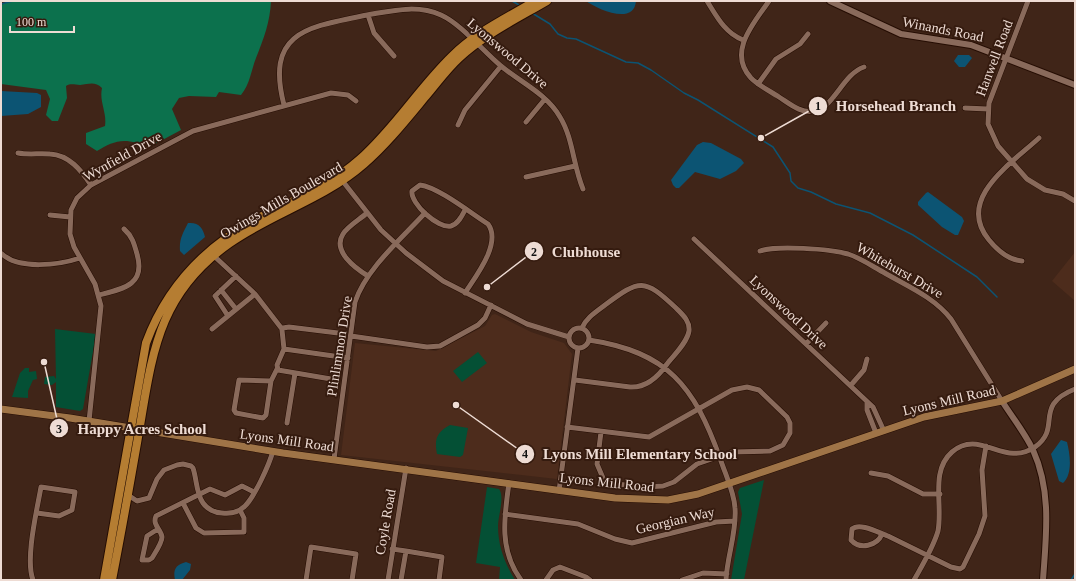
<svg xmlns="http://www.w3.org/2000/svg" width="1076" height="581" viewBox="0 0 1076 581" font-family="Georgia,serif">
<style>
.built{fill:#4d2c1c}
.green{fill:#045035}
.forest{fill:#0c714d}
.water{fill:#0c5473}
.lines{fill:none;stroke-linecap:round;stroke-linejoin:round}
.stream{stroke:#0c5473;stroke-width:1.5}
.minor-casing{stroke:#250d03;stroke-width:6}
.tertiary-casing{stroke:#250d03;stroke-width:8}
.secondary-casing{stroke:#250d03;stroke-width:8}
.primary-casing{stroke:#250d03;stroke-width:10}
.minor{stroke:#896a5b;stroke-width:5}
.tertiary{stroke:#896a5b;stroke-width:6}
.secondary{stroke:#9f7447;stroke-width:7}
.primary{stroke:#b57d32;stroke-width:8}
.labels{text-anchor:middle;stroke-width:4;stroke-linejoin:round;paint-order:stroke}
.street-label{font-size:14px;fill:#eedcd4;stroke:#351b0f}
.leader{fill:none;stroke:#eedcd4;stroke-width:1.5}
.callout-dot{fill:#eedcd4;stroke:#351b0f;stroke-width:1.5}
.mark-label{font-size:12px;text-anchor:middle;font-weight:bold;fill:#111}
.callout-label{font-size:15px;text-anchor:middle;font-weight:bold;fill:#eedcd4;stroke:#351b0f;stroke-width:4;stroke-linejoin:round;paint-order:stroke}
</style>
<rect width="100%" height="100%" fill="#402518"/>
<!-- built -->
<path class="built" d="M1075,252v49l-23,-20z
M495,314l36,18 33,11 8,11 -15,125 -216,-24 14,-112 81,8 49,-25 7,-11z"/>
<!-- green -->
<path class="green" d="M55,329l41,5 -13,75 -3,2 -24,-4v-25l-4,3 -8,-1 1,-7 9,-1 2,3z
M478,352l9,11 -25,19 -9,-11z
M25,368h4v4l7,-1 1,8 -4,1 -5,11v7l-16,-1 8,-24z
M450,425l18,3 -5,27 -3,2 -23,-3c-3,-15 0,-22 13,-29z
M764,480l-20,100h-13l11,-66 -4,-22 2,-4z
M487,487l12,2c6,8 -1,27 -1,37 0,20 7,38 17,54h-16l1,-13 -24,-4z"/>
<!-- forest -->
<path class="forest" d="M10,1h261c-1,21 -7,37 -15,57 -5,13 -6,26 -15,37l-22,-3 -3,5 -27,-1 -10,2 -7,11 9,21 -41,22 -4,-9c-15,-5 -26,0 -39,8l-11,-7v-11l19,-7c2,-14 -6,-24 -3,-38 -7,-7 -13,-4 -22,-3 -5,0 -9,-2 -14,1l1,12 -9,23h-6l-6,-6 4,-16 -4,-9 -45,-6v-79z"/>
<!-- water -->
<path class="water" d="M586,1h50c-2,25 -39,8 -50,0z
M958,55h11l3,3 -7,9h-6l-5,-6z
M1,91l36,2 4,2v12l-13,7 -27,2z
M703,142l8,1 30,16 3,4 -8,8 -16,8 -25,-7 -16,16h-3l-3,-3 -2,-5 26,-35z
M928,192l34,25 2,4 -6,14h-3l-13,-8 -24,-22v-3l8,-9z
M188,223c11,-1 15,5 17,14l-21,18 -4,-4c-1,-12 3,-18 8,-28z
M1061,440l6,2c3,12 6,32 -4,41l-4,-2 -8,-27z
M186,562l5,2 -1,6 -8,10h-7c-2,-10 0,-15 11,-18z"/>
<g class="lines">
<!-- stream -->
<path class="stream" d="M512,1l9,5
M1,4l12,-3
M532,13l18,11 8,10 9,4 9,1 50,23 12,1 13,7 33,23 14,7 75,47 17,26 1,8 7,7 13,4 25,12 34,9 43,22 64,42 20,20
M1071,580l4,-6"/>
<defs>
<path id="minor" d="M707,1c10,16 18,32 36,39
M769,1c-15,22 -42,51 -18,77 8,8 19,13 28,19 11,7 22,17 36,14 20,-5 28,-37 49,-44
M1028,1l-39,102 -1,21 10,22 29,33 18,11 18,4 12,7
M368,15l6,18 20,23
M758,84l18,-25 24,-15 8,-10
M284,105c-19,-74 24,-78 83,-90 24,-4 50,-11 74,0 20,9 42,36 60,51 19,16 46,28 59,51 13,21 13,48 23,72
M965,108l23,1
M526,122l19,-23
M458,125l7,-15 36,-44
M18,153c11,2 21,0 32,1 19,1 31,16 41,31
M526,177l49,-11
M341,179l40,51 25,23 37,28 84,43 42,13
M465,210c-3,6 -7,14 -14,16 -13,3 -41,-23 -39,-35l8,-6c18,2 52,29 68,39 14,19 -12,52 -23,69
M367,213c-8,7 -19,13 -24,21 -11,17 12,34 25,42
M50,215l20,2
M694,239l179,168 11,24
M760,251c16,-6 71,-2 88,3 12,4 24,12 35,18 24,14 51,25 68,47l51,82
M2,254c17,16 57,11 78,4
M214,256l41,38 27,35
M1022,261c-13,-1 -24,-10 -33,-21 -34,-41 23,-77 50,-102
M221,290l15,19
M99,295c24,-6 47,-10 38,-41 -3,-11 -5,-18 -13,-25
M228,316l-13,-20 21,-20
M569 338a10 10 0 1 1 20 0a10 10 0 1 1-20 0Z
M212,329l43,-35
M351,336l76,11 13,-1 38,-21 7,-7 6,-13
M589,340c79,12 105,46 131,118 5,16 14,33 15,50 2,24 -8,48 -9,72
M806,344l20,-21
M284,349l-2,-19 1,-2 6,-1 49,6
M331,379l-53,-9 -1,-5 7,-16 64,9
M575,380l55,7c16,1 28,-10 37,-23 7,-9 20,-21 22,-33 1,-10 -6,-16 -13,-23 -32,-30 -36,-29 -71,-3 -9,7 -19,13 -23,23
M271,381l-32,-1 -5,30 2,3 27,5 3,-3 5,-34 6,-12
M851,385l13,-15 3,-11
M867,403v7l9,23
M89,421l12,-115 -6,-22 -21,-37 -4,-13 1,-24 6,-12 14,-13 102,-54 138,-38 17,2 8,6
M287,423l8,-50
M567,427l82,10 83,-47 15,-3 12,3 28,27 3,6v10l-7,12 -13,6 -38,1 -35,12 -23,18 -11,4 -18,1 -29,-3 -13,-6 -6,-14 4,-32
M334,459l21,-157c11,-33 46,-63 70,-89
M871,473l17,3 35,18h17
M509,483c-5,35 -10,67 12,97
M559,491l19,-143
M128,495l9,6 12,-3 8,-19 7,-9 13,-5 6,-1 8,2 2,2c4,12 3,25 10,35 4,6 12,10 19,10 8,1 17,-1 23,-7 10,-10 24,-41 28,-55
M183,503l13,25 8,5 40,-1v-14l-4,-8
M505,514l73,10 37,15 17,4 84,-21 19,-1
M158,529l-11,7 -5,24h7l3,-2c3,-5 10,-15 10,-21 -1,-8 -10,-12 -6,-21l54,-27 15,6 17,-9 12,6
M882,534c-5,12 -22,16 -31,6l1,-11c8,-7 27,4 36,7l63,31 9,2 3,-2 16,-33 6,-18 -3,-46 4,-24
M392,549l14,2
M33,580c-8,-21 4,-70 8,-93l34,5 -3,18 -13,6 -22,-3
M306,580l5,-33 45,7 -4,26
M388,580l18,-112
M401,580l5,-29 36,6 -3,23
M546,580l7,-10 7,-3 26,10 4,3
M682,580l21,-7 24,1
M914,580c9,-16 19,-32 24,-49 5,-26 -8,-60 14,-79 28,-24 52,16 83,-5 28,-20 -3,-41 40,-58"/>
<path id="tertiary" d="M830,1l71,33 70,11 104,40
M1002,401c10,16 23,32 31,49 19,42 13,86 10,130"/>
<path id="secondary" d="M1,409l69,9 213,35 332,45 53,2 30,-6 226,-77 78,-16 73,-32"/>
<path id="primary" d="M104,580l42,-237c22,-60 64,-101 120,-129 33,-16 66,-30 94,-55 35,-31 59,-71 92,-103 24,-24 55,-38 83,-55
M112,580c9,-46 17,-91 25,-137 15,-83 17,-147 93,-200 43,-30 94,-44 134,-79 23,-20 42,-44 62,-68 11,-13 21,-27 33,-38 26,-24 59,-40 88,-57"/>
</defs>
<!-- minor casing -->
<use href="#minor" class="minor-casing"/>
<!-- tertiary casing -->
<use href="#tertiary" class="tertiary-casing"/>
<!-- secondary casing -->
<use href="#secondary" class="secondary-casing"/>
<!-- primary casing -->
<use href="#primary" class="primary-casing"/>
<!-- minor -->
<use href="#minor" class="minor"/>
<!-- tertiary -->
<use href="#tertiary" class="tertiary"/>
<!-- secondary -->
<use href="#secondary" class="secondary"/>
<!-- primary -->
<use href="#primary" class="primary"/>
</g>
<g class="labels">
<!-- street labels -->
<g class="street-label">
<text transform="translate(943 29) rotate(11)" y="5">Winands Road</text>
<text transform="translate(508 53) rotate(40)" y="5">Lyonswood Drive</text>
<text transform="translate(994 58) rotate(-69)" y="5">Hanwell Road</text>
<text transform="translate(122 156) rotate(-29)" y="5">Wynfield Drive</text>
<text transform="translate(281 200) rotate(-30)" y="5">Owings Mills Boulevard</text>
<text transform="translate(900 270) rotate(30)" y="5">Whitehurst Drive</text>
<text transform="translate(789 312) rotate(43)" y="5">Lyonswood Drive</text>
<text transform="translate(339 346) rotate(-81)" y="5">Plinlimmon Drive</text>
<text transform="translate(949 400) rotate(-13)" y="5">Lyons Mill Road</text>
<text transform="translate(287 440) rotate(8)" y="5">Lyons Mill Road</text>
<text transform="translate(607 482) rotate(6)" y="5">Lyons Mill Road</text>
<text transform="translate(675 520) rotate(-13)" y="5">Georgian Way</text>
<text transform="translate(385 522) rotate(-80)" y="5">Coyle Road</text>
</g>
</g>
<!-- callouts -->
<path class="leader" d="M761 138L818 106M487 287L534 251M44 362L59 428M456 405L525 454"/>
<g class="callout-dot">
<circle cx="761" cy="138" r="4"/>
<circle cx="487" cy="287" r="4"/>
<circle cx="44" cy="362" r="4"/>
<circle cx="456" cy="405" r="4"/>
<circle cx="818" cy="106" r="10"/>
<circle cx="534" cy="251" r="10"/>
<circle cx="59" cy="428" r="10"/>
<circle cx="525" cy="454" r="10"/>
</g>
<g class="mark-label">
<text x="818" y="110">1</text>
<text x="534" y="256">2</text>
<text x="59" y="433">3</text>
<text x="525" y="458">4</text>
</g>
<g class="callout-label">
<text x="896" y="111">Horsehead Branch</text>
<text x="586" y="257">Clubhouse</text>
<text x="142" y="434">Happy Acres School</text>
<text x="640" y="459">Lyons Mill Elementary School</text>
</g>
<!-- border -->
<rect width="1076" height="581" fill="none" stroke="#eedcd4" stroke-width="4"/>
<!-- scale -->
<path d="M10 26v6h64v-6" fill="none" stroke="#eedcd4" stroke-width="2"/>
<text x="16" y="26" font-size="12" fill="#eedcd4" stroke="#351b0f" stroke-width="3" paint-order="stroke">100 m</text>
</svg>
